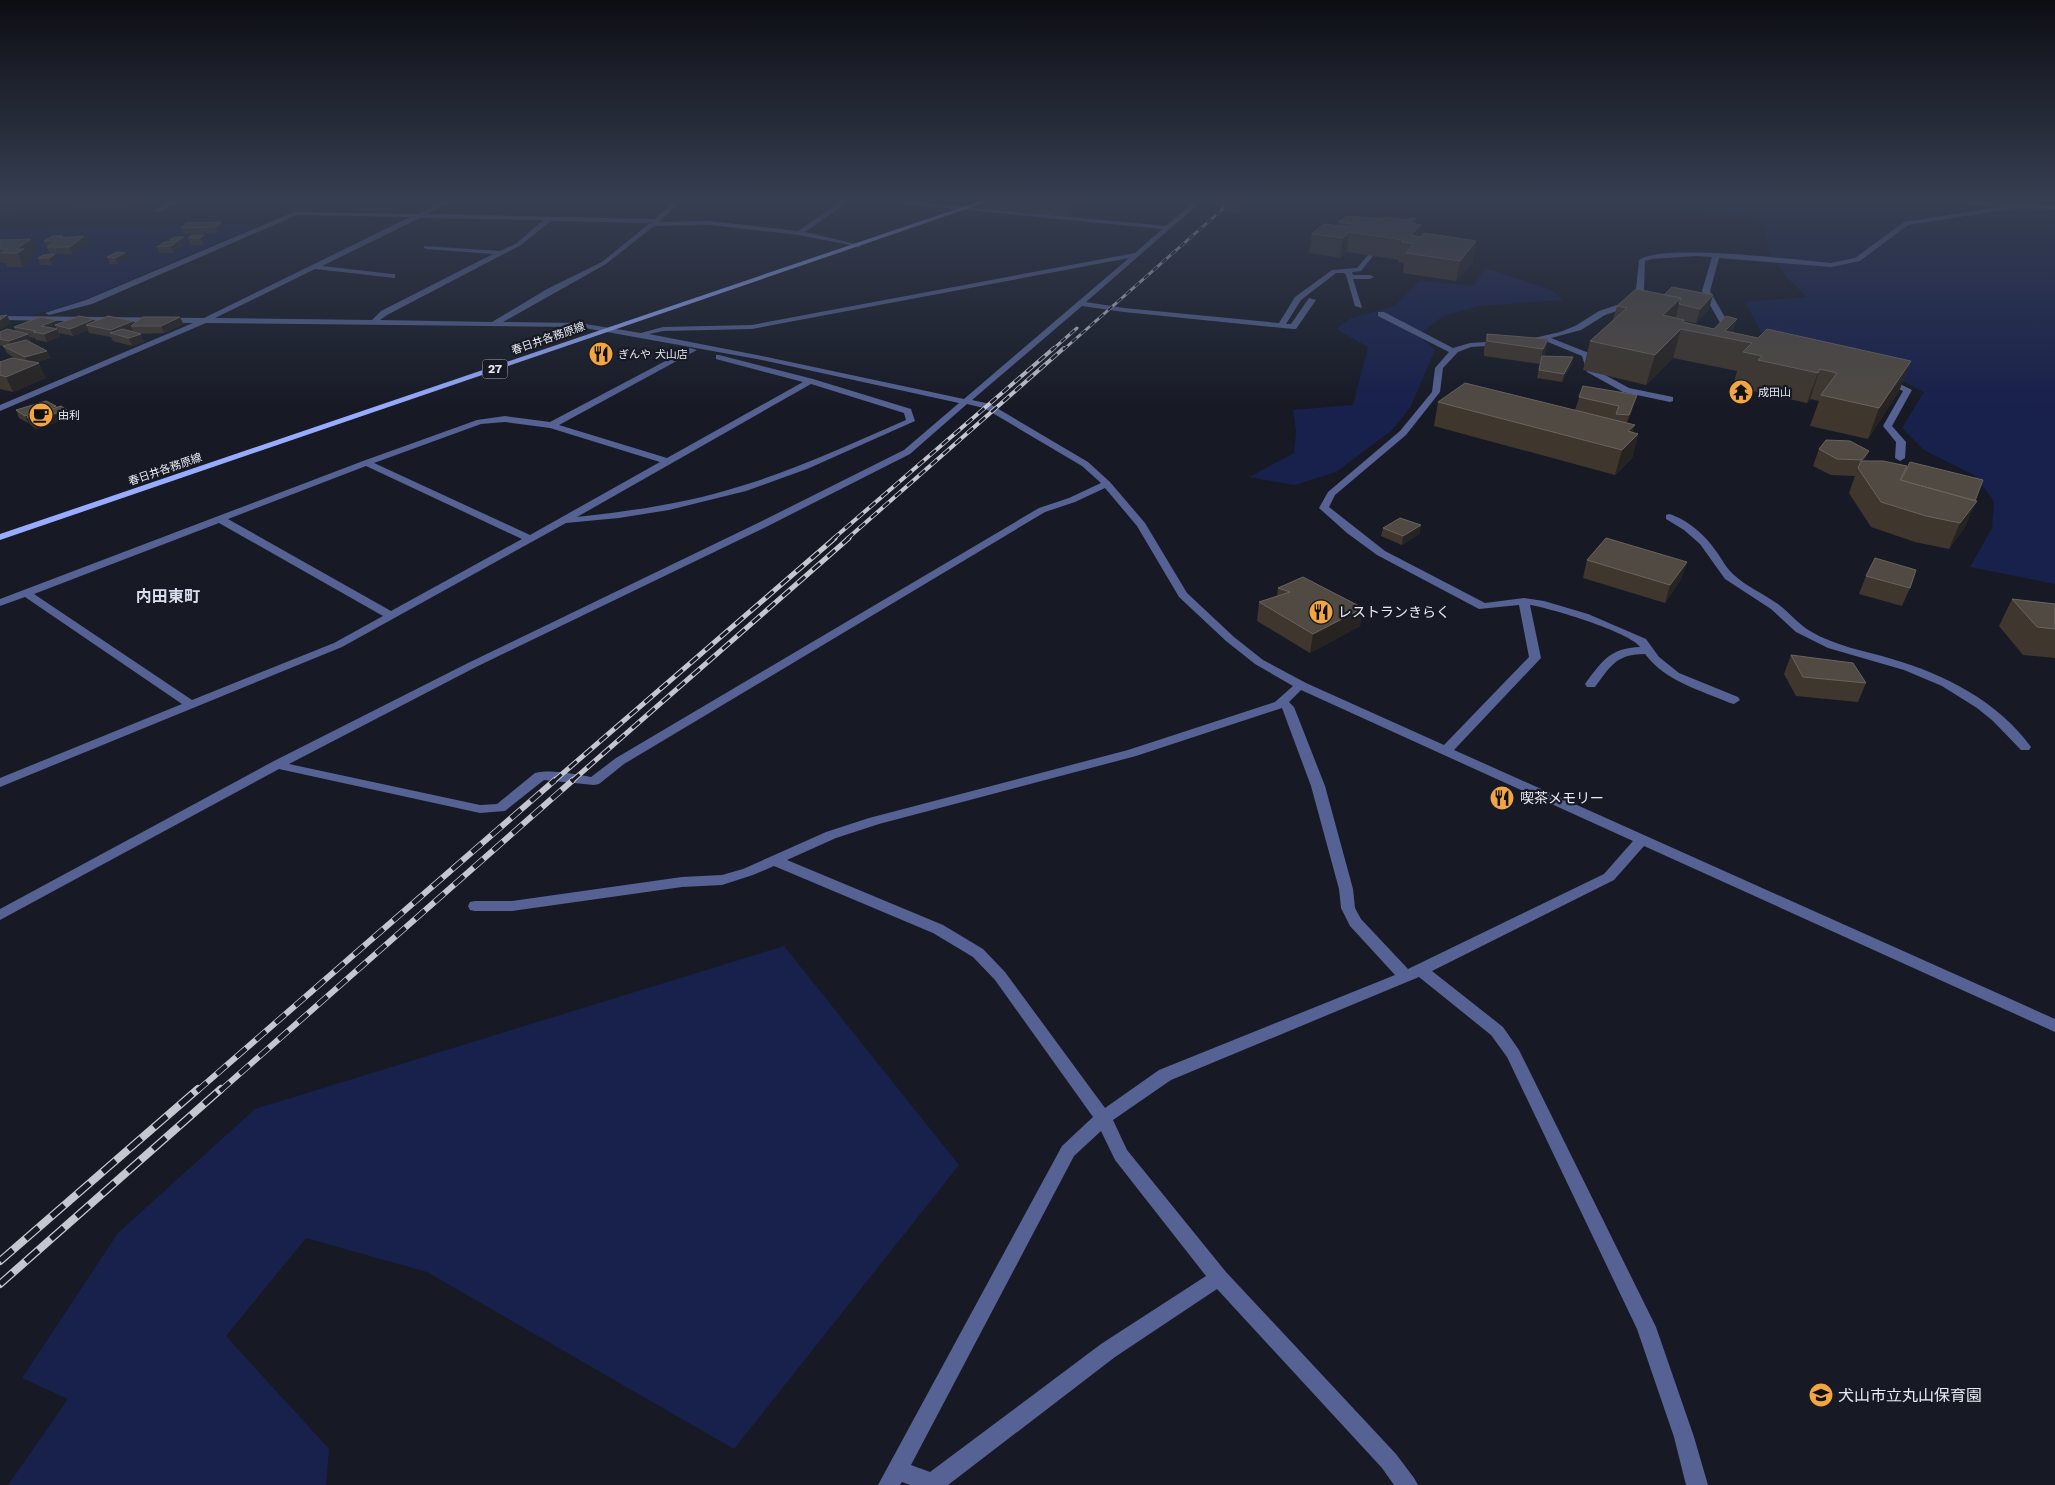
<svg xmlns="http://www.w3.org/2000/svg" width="2055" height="1485" viewBox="0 0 2055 1485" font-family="'Work Sans','Noto Sans JP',sans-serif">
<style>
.green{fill:#18204c}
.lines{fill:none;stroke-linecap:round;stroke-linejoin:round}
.minor{fill:#556293;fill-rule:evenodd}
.major{fill:#97acff;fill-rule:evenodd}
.rail-far4-casing{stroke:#c5c7d0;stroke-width:3}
.rail-far3-casing{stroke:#c5c7d0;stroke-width:4}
.rail-far2-casing{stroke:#c5c7d0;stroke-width:5}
.rail-far1-casing{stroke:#c5c7d0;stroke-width:6}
.rail-casing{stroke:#c5c7d0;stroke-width:8}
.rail-far4{stroke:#171a25;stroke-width:2;stroke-dasharray:6;stroke-linecap:butt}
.rail-far3{stroke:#171a25;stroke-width:2.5;stroke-dasharray:8;stroke-linecap:butt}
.rail-far2{stroke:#171a25;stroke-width:3;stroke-dasharray:10;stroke-linecap:butt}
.rail-far1{stroke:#171a25;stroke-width:4.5;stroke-dasharray:13;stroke-linecap:butt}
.rail{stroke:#171a25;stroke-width:5.5;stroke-dasharray:17;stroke-linecap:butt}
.wall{fill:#3f372e}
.shaded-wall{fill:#272321}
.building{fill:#514a43;stroke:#69635e}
.labels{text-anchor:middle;stroke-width:4.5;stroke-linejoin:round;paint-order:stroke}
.far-street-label{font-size:11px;fill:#e8eaf2;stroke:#171a25}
.far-poi-label{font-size:11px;fill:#e8eaf2;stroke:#171a25;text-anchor:start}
.shield{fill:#171a25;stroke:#a9acb4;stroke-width:1}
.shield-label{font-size:12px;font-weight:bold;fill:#e8eaf2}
.poi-label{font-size:14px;fill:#e8eaf2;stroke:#171a25;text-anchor:start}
.quarter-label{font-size:16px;font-weight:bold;fill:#d9deed;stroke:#171a25}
.near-poi-label{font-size:16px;fill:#e8eaf2;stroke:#171a25;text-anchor:start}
</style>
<rect width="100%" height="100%" fill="#171a25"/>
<!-- green -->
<path class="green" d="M1637,200h418v384l-85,-17 22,-39 2,-27 -20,-26 -50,-25 -22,-22 22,-36 -65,-33 -98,-27 -16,-30 62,-5 -18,-17 -20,-29 -5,-24 -32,-11 -46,-1z
M261,224l-168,72 -33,12 -31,8h-29v-88z
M1485,268l64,21 15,11 -85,6 -36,10 -25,19 17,15 -25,58 -19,23 -55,41 -41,13 -46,-8 45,-24 2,-22 -3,-21 60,-5 15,-58 -32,-18 16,-11 43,-12 24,-25 55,5z
M784,946l175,219 -225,284 -307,-177 -121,-34 -80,98 103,113 -3,36h-318l60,-86 -46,-21 96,-145 137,-124z"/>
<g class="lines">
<!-- minor -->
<path class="minor" d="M172,200h9l-22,12 -5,-1z
M445,200h9l-27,14 228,5 21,-19h7l-24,22 51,-1 88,10 45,-31h8l-46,32 55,13v2l-61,-12 -89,-10 -56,1 -48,38 -103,58 76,1 62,10 22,-6 89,-2 383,-72 27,-24 -300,-29h28l276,26 30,-26h7l-117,102 38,6 155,15 16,-26 37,-27 25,-2 11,-13h4l1,1 -12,15 -9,1 1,3h17l4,2 -4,2h-17l9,29 -7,-2 -9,-31 -2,-2h-8l-35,27 -15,24h5l18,-26 7,2 -20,29h-3l-169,-17 -42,-6 -110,94 18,4 98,58 22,20 35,41 42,70 47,44 29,23 43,23 138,62 85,-88 -10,-52 -40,4 -102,-54 -30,-22 -28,-25 9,-16 72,-61 32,-39 3,-24 14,-16 -71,-36v-4h6l69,36 17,-5 34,-2v4h-3l-30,2 -13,5 -15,16 -3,24 -34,43 -71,60 -6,12 56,44 100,52 39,-5 20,3 44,13 58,25 13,18 20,16 59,24 2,3 -6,4 -4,-1c-30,-13 -65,-22 -85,-49 -28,0 -34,11 -50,33h-8l-2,-3 2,-3c16,-21 24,-33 53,-34 -10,-15 -90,-39 -110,-42l11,53 -87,92 601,269v13l-411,-186 -30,34 -182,91 71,56 16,23 137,277 38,110 14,48h-22l-12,-48 -37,-108 -130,-272 -16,-22 -72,-58 -248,103 -58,40 14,30 99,122 170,182 18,24 4,7h-24l-12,-17 -165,-179 -102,68 -167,128h-38l-8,-3 -2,3h-22l184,-339 31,-29 -98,-137 -22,-23 -40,-24 -159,-67 -21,9 -31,10 -40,2 -170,24h-37l-5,-1 -2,-4 2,-4 5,-1h37l170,-24 40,-2 21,-6 83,-37 43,-14 259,-68 147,-48 18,-16 -38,-22 -29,-23 -47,-44 -42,-71 -32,-38 -30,14 -30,10 -421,252 -25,20 -5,1 -50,-5 -39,31 -25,2 -201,-44 -279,151v-11l272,-147 196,-99 292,-141 144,-72 55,-47 -202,-44 -178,-32 -373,-4 -206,88v-6l193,-82 -193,-3v-4l204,2 206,-101 -113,-2 -205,89 -43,11 -4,-2 41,-13 208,-88 124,2zM420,218l123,2 -26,23 -17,8 -76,-5v2l2,1 67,5 -112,57 -9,9 -157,-2 100,-49 80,9v-4h-3l-70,-8zM551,221l99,2 -48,39 -55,27 -55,33 -112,-2 7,-5 134,-70zM1129,258l-165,141 -207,-44 -108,-21 14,-3 89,-2zM967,404l17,4 98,58 19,17 -32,15 -30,10 -423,250 -25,19c-18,-3 -38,-8 -56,-4l-38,31 -17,1 -191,-41 187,-97 292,-141 142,-72zM1301,690l332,151 -29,33 -196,95 -47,-50 -6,-11 -2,-19 -28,-103 -31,-79 -5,-5zM1282,708l29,78 28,103 2,19 9,18 45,49 -236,95 -54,38 -100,-136 -22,-23 -40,-24 -156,-65 49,-22 43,-14 257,-68zM1101,1131l14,29 91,116 -105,68 -171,128 -19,-7 163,-309z
M1917,200l138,5v4l-38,-1 -109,17 -48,36 -29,6 -112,-9 -9,33 25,44 -4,2 -4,-2 -25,-44 10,-34 -16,-1 -45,3 -6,2 -1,28 -9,16 -30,10 -24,15 -30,8 38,15 5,16 35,19 44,9v4l-3,1 -47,-10 -36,-20 -5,-16 -39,-16 -18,3 -4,-2 39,-9 15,-6 24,-15 30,-10 7,-12 3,-29c23,-17 157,0 192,3l24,-5 49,-36 96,-15z
M690,348l7,2 -138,75 108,33 136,-76 -87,-23v-4h3l94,24 98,30 4,12 -108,48 -61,22 -77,19 -50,8 -53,5 -224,124 -342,140v-9l182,-74 -157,-107 -25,9v-7l363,-138 114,-41 28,-4 45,6zM811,384l93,29 2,7c-54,23 -108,49 -165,66 -53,17 -109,25 -164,31zM505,422l45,6 110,34 -130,73 -156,-72 107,-39zM366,466l156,73 -131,72 -163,-92zM219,523l164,93 -49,27 -142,57 -158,-106z
M1882,378h6l24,12 -20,36 14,16 -1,16 -5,3 -5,-3 1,-16 -13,-16 20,-35 -21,-9z
M1669,514c18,5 37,22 47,37 6,8 10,17 18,24 13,12 30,19 44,29 12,9 20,20 32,27 25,15 55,20 82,28 52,15 107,43 139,88l-2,3h-8l-28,-29 -16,-13 -35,-22 -38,-16 -76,-22 -32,-16 -25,-23 -46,-30 -25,-35 -16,-14 -18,-11v-4z"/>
<!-- major -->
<path class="major" d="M983,200h10l-993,340v-6z"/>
<defs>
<path id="rail-far4" d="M1052,350l25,-22
M1063,350l170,-150"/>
<path id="rail-far3" d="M833,539l221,-191
M847,539l217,-191"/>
<path id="rail-far2" d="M554,781l281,-243
M572,781l277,-243"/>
<path id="rail-far1" d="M197,1091l358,-311
M220,1091l353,-311"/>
<path id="rail" d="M0,1261l198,-172
M0,1284l221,-195"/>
</defs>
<!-- rail-far4 casing -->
<use href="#rail-far4" class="rail-far4-casing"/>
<!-- rail-far3 casing -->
<use href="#rail-far3" class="rail-far3-casing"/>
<!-- rail-far2 casing -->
<use href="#rail-far2" class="rail-far2-casing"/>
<!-- rail-far1 casing -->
<use href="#rail-far1" class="rail-far1-casing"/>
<!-- rail casing -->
<use href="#rail" class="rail-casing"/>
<!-- rail-far4 -->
<use href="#rail-far4" class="rail-far4"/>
<!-- rail-far3 -->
<use href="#rail-far3" class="rail-far3"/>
<!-- rail-far2 -->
<use href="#rail-far2" class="rail-far2"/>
<!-- rail-far1 -->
<use href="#rail-far1" class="rail-far1"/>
<!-- rail -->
<use href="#rail" class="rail"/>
</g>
<!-- wall -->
<path class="wall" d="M0,200h144l-15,8 -56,-1 -1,-5 -11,1 -5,6 -56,5z
M986,200h105l-23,17 -82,-9z
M1225,200h27l-14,13 -14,-1z
M221,222l2,6 -5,5 -35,1 -2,-6z
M1339,222l76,2 4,12 54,25 -17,20 -53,-8 1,-10 -6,-1 1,-2 -52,-8 -7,6 -31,-5 3,-19 27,-8z
M204,235l2,7 -3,3h-12l-3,-7z
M184,237l2,6 -4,3h-2l1,2 -7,5h-15l-2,-6 13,-6v-1z
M64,238l23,5 -14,11h-23l-6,-13z
M0,240l37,13 -9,5 2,4 -7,5h-16l-2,-4h-5z
M125,253l3,6 -10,5h-8l-3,-7z
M55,254l3,7 -6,4h-12l-2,-7z
M1636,289l73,20 -13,14 -12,-2v1l30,7 23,-10 -5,13 26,6 153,23 -12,30 -31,48 -58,-13 9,-25 -9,-2 -3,4 -59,-13 2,-4 -16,-4 3,-11 -64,-13 -27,27 -63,-15 7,-29 23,-21 4,-14z
M180,317l3,7 -19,9 -25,1 5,8 -12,4 -19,-5 -2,-4 -22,-4 -1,-3 -15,6 -14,-3 1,3 -13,6 -11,-2 -1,-2 -6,-1 2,5h-1l21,16 -15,4 10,16 -33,14 -13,-3v-27l16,-3 -9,-6 -4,-7 -3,-1v-13h16l-2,-5 44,-3 36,-5 1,3 38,-1 1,3z
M1487,334l61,5 -4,17 29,1 -2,8 -9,17 -25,-4 3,-14 -56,-8v-7z
M1583,386l49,25 -5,12 6,10 5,1 -6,24 -17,17 -181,-49 4,-24 137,8z
M56,406l14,12 -34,11 -6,-5 -11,-6 -3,-8z
M1826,440l39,21 42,5 -3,9 61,52 -16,22 -34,-7 -44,-15 -22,-34 6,-17 -24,-1 -18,-9 6,-17z
M1421,525l-2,9 -17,11 -21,-9 2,-8z
M1587,560l100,2 -6,17 -16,24 -82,-25z
M1866,576l44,12 -8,18 -43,-12z
M1278,588l85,20 -3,18 -50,27 -53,-32 2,-19 18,-5z
M2012,599l43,5v54l-32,-3 -24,-29z
M1791,655l75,28 -8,19 -62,-6 -12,-22z"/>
<!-- shaded-wall -->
<path class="shaded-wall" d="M0,200h71l1,2 -11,1 -5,6 -56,5z
M127,200h17l-15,8z
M1069,200h22l-23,17z
M1239,200h13l-14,13z
M1416,218l-2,14 7,-7 -3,19 -8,-1 1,-20z
M221,222l2,6 -5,5 -2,-6z
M1349,232l-2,20 -7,6 3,-20z
M204,235l2,7 -3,3 -3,-7z
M84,236l3,7 -14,11 -3,-7z
M184,237l2,6 -4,3 -3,-6z
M31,239l6,14 -9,5 2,4 -7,5 -7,-18z
M178,241l3,7 -7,5 -3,-7z
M1476,241l-3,20 -17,20 4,-20z
M125,253l3,6 -10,5 -3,-6z
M55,254l3,7 -6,4 -3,-7z
M1713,295l-4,14 -13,14 4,-14z
M1681,298l-8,29 -10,-12z
M7,315l4,8 -11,7v-10z
M180,317l3,7 -19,9 -3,-7z
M94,319l3,8 -11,-2 2,5 -15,6 -3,-7z
M1737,319l-7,20 -5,-8z
M57,320l2,6 -4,-1 2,4 -16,-3z
M1684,320l-2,9h-1l-8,29 -27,27 9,-30z
M133,321l2,5h-4l2,4 -15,6 -5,-2 -2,-4z
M57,329l3,7 -13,6 -3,-8z
M28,334l3,8 -19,7 -3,-8z
M141,334l3,8 -12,4 -3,-8z
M1548,339l-3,15 -5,10 3,-15z
M47,351l4,7 -23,7 -3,-8z
M1573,357l-2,8 -9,17 2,-8z
M1911,361l-12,30 -31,48 11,-31z
M39,363l7,15 -33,14 -7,-15z
M1820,369l-10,30 -3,4 11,-30z
M1637,395l-5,16 -8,20 5,-16z
M56,406l2,6 9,-2 3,8 -34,11 -3,-9 -6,-3 3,7h-1l-4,-8z
M1635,425l-4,16 7,-7 -6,24 -17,17 7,-25 6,-19z
M1869,451l-6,17h-5l-3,8 7,-16z
M1977,501l-12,26 -16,22 11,-26z
M1421,525l-2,9 -17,11 1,-9z
M1687,562l-6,17 -16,24 5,-18z
M1363,608l-3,18 -50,27 3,-19z"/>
<!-- building -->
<path class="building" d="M1351,216l31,3 3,-2 23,3 3,-2h5l-5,5 10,2 -10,10 9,2 4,-4 52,8 -16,20 -54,-8 8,-9 -12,-2 1,-2 -54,-8 -6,6 -31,-4 11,-10 26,3 3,-3 -13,-2 6,-5z
M221,222l-5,5 -35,1 5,-5z
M192,235h12l-4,3h-12z
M53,236h10l-3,2 24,-2 -14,11h-23l10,-6h-13z
M174,237h10l-5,3h-9z
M31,239l-15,10h8l-7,4h-16l7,-4h-8v-9z
M178,241l-7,5 -14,1 7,-5z
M117,252l8,1 -10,5 -8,-1z
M55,254l-6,4h-11l5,-3z
M1672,287l41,8 -13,14 -21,-5 2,-6 -17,-3z
M1636,289l45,9 -18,17 21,5 -1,2 31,7 12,-13 11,3 -12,12 33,7 9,-9 144,32 -32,47 -58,-13 16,-22 -17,-4 -2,4 -60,-13 4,-4 -19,-4 9,-9 -71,-14 -26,26 -65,-14 37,-33 -10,-2z
M7,315l-7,5v-4z
M79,316l15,3 -24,10 -15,-4z
M108,316l25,5 -22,9 -25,-5z
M40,317l17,3 -16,6 16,3 -13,5 -11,-2 3,-1 -22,-4z
M143,317h37l-19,9h-30z
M7,329l21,5 -19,7 -9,-2v-7z
M122,329l19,5 -12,4 -19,-5z
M1487,334l61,5 -5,10 -56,-8z
M26,340l21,11 -22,6 -22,-11z
M1542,356l31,1 -9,17 -25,-4z
M12,358l27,5 -33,14 -6,-2v-13z
M1465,383l170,42 -7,6 10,3 -16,16 -184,-48z
M1583,386l54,9 -8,20 -13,-1 3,-8 -40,-9z
M46,401l10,5 -31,10 -9,-6z
M61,406l6,4 -34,10 -6,-3z
M1826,440l24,1 19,10 -7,9 -25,-1 -18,-10z
M1861,461h22l24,5 -7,14 77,21 -17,22 -34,-7 -45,-14 -23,-34z
M1910,462l73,18 -8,21 -74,-21z
M1400,518l21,7 -18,11 -20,-8z
M1606,538l81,24 -17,23 -83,-25z
M1875,558l41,12 -6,18 -44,-12z
M1303,577l60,31 -50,26 -54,-32 31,-10 -12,-4z
M2012,599l43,5v25l-18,-2z
M1791,655l62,8 13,20 -63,-6z"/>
<!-- sky -->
<linearGradient id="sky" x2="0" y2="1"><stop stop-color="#0d0e14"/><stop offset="0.49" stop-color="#363e51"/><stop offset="1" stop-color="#363e51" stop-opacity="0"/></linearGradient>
<rect width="2055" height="408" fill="url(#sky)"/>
<!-- icons -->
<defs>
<symbol id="restaurant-disc" viewBox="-11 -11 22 22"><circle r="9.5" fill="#f2a541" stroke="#171a25"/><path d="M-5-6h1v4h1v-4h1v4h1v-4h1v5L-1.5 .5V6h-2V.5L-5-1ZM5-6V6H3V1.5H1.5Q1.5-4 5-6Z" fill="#111"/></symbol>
<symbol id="temple-disc" viewBox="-11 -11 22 22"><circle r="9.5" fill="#f2a541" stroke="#171a25"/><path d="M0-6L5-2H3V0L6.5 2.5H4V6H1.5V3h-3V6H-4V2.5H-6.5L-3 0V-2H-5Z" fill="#111"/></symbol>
<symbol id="cafe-disc" viewBox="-11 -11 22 22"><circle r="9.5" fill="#f2a541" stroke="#171a25"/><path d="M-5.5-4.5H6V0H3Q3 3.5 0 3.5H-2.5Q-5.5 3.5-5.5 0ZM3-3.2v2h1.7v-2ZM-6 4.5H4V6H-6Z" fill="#111"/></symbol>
<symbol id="school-disc" viewBox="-11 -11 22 22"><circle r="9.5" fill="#f2a541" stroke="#171a25"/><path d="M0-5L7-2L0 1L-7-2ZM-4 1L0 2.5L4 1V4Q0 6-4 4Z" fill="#111"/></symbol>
</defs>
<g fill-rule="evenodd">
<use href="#restaurant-disc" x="587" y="340" width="28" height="28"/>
<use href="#temple-disc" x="1727" y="378" width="28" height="28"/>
<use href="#cafe-disc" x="27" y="401" width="28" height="28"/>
<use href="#restaurant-disc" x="1307" y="598" width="28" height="28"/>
<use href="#restaurant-disc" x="1488" y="784" width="28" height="28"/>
<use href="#school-disc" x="1807" y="1381" width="28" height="28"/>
</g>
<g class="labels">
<!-- far-street labels -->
<g class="far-street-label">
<text transform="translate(548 338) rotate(-19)" y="4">春日井各務原線</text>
<text transform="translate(165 469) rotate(-19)" y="4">春日井各務原線</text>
</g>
<!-- far-poi labels -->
<g class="far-poi-label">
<text x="618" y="358">ぎんや 犬山店</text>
<text x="1758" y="396">成田山</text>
<text x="58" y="419">由利</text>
</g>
<!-- shield labels -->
<rect class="shield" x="482.5" y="359.5" width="25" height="19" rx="4"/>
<g class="shield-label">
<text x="495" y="373">27</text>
</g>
<!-- poi labels -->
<g class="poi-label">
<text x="1338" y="617">レストランきらく</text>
<text x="1520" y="803">喫茶メモリー</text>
</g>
<!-- quarter labels -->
<g class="quarter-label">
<text x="168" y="602">内田東町</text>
</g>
<!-- near-poi labels -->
<g class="near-poi-label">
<text x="1838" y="1401">犬山市立丸山保育園</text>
</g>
</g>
</svg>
